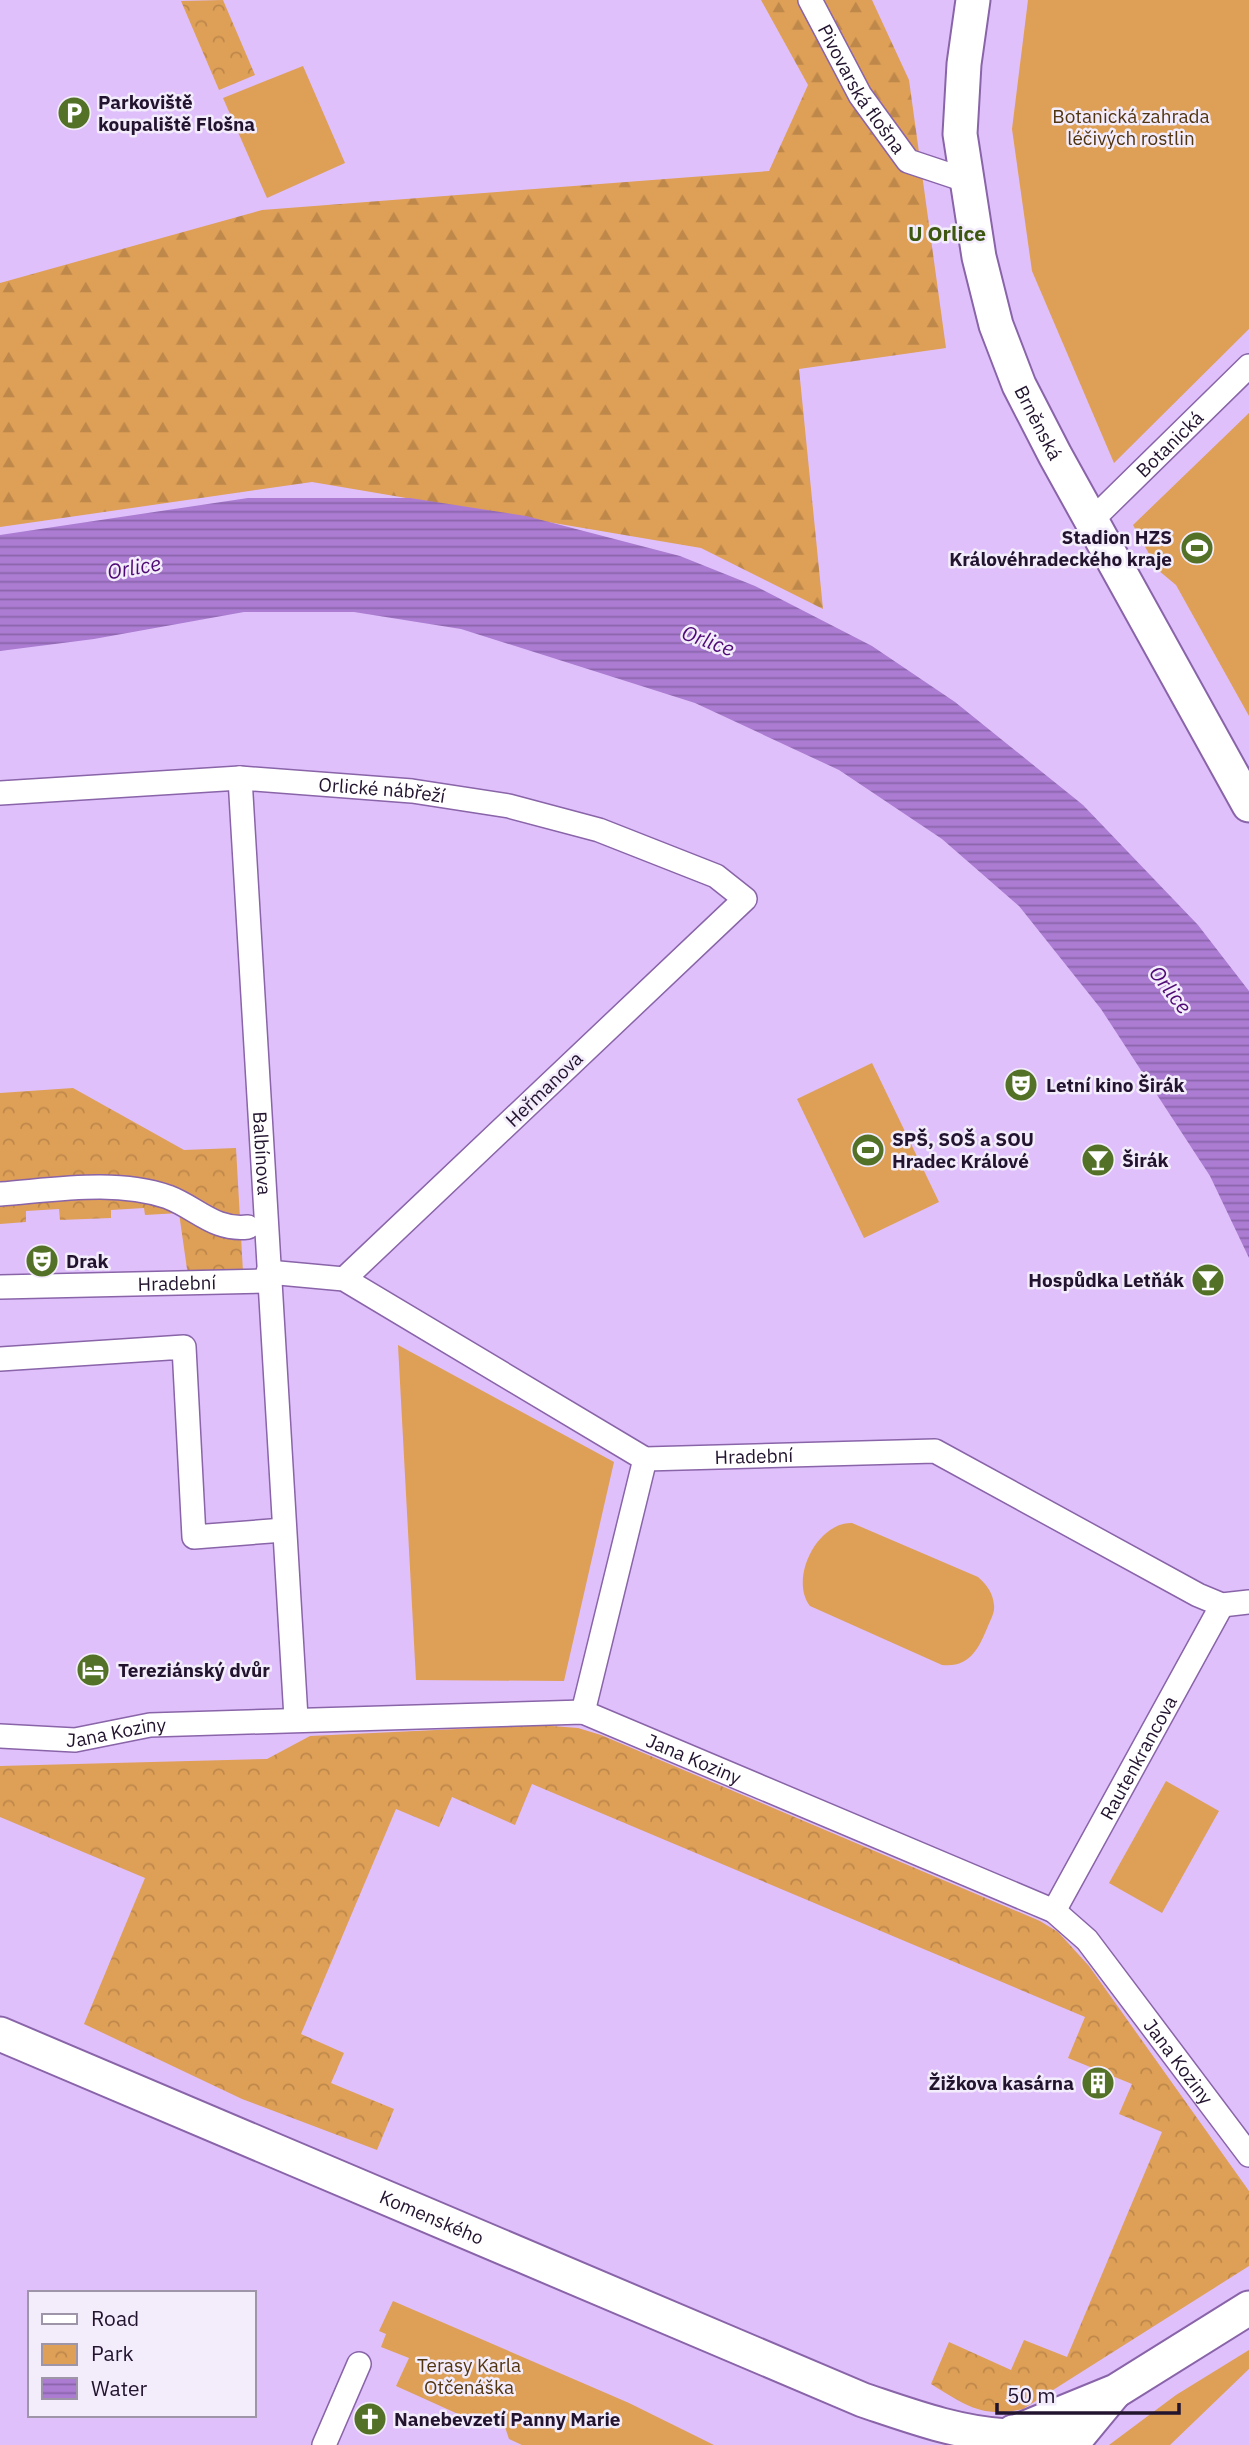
<svg xmlns="http://www.w3.org/2000/svg" width="1249" height="2445" viewBox="0 0 1249 2445" font-family="'IBM Plex Sans',sans-serif">
<style>
.green{fill:#de9f56}
.forest{fill:url(#forest-firs)}
.park{fill:url(#park-crowns)}
.water{fill:url(#water-rules)}
.lines{fill:none;stroke-linecap:round;stroke-linejoin:round}
.street-casing{stroke:#8964a8;stroke-width:26}
.secondary-casing{stroke:#8964a8;stroke-width:37}
.street{stroke:#fff;stroke-width:23}
.secondary{stroke:#fff;stroke-width:33}
.labels{text-anchor:middle;stroke-width:5;stroke-linejoin:round;paint-order:stroke}
.street-label{font-size:19px;fill:#22132e;stroke:#f3ecfb}
.poi-label{font-size:19px;font-weight:bold;fill:#22132e;stroke:#f3ecfb;text-anchor:start}
.park-label{font-size:19px;fill:#513410;stroke:#f3ecfb}
.neighbourhood-label{font-size:21px;font-weight:bold;fill:#3d5711;stroke:#f3ecfb}
.water-label{font-size:21px;font-style:italic;fill:#4f0975;stroke:#f3ecfb}
</style>
<defs>
<pattern id="forest-firs" width="22" height="20" patternUnits="userSpaceOnUse" patternTransform="scale(1.75)"><rect width="22" height="20" fill="#de9f56"/><path d="M5 1l3.5 6h-7zM16 11l3.5 6h-7z" fill="#be884b"/></pattern>
<pattern id="park-crowns" width="20" height="18" patternUnits="userSpaceOnUse" patternTransform="scale(1.75)"><rect width="20" height="18" fill="#de9f56"/><path d="M2 6a3 3 0 1 1 6 0M12 15a3 3 0 1 1 6 0" fill="none" stroke="#be884b"/></pattern>
<pattern id="water-rules" width="6" height="5" patternUnits="userSpaceOnUse" patternTransform="scale(1.75)"><rect width="6" height="5" fill="#ab7cd2"/><path d="M0 2.5h6" fill="none" stroke="#8b64ab"/></pattern>
</defs>
<rect width="100%" height="100%" fill="#dfc0fb"/>
<!-- green -->
<path class="green" d="M1028,0h221v329l-135,134 -82,-192 -20,-142z
M303,66l42,97 -78,35 -44,-100z
M1249,413v303l-73,-131 -18,-15 -25,-45z
M872,1063l67,139 -75,36 -67,-139z
M398,1345l216,117 -50,219 -148,-1z
M852,1523l126,54c9,8 15,16 16,28 1,7 -3,14 -6,21 -9,22 -18,42 -46,39l-132,-59c-21,-27 7,-84 42,-83z
M1166,1781l53,30 -57,102 -53,-30z
M393,2301l236,102 85,42h-192l-13,-6 -4,-12 -16,-8 -11,4 -82,-37 13,-28 -28,-11 5,-13 -7,-3z
M1249,2350v19l-79,76h-61l67,-50z"/>
<!-- forest -->
<path class="forest" d="M761,0h111l37,80 37,268 -147,21 24,240 -122,-61 -389,-66 -312,45v-244l262,-73 507,-39 39,-86z"/>
<!-- park -->
<path class="park" d="M223,0l32,75 -36,15 -38,-89z
M73,1088l111,62 52,-2 7,124 -55,4 -9,-63 -34,2 -1,-7 -33,2v8l-51,2 -1,-11 -33,2v11l-26,2v-131z
M539,1725l39,3 23,7 439,186 18,11 31,34 160,225v75l-226,143c-41,10 -59,-5 -92,-25l18,-42 62,28 13,-30 43,17 95,-225 -43,-18 13,-30 -64,-26 17,-41 -553,-233 -17,41 -63,-28 -13,30 -43,-18 -95,225 43,19 -13,30 63,26 -17,41 -135,-51 -158,-75 61,-146 -145,-61v-51l267,-7 43,-23z"/>
<!-- water -->
<path class="water" d="M248,498h162l116,18 154,40 75,30 117,60 83,56 128,103 115,120 51,66v267l-39,-82 -109,-167 -82,-103 -77,-67 -103,-69 -144,-67 -234,-74 -107,-17h-110l-150,27 -94,12v-116z"/>
<g class="lines">
<defs>
<g id="street">
<path id="s1" d="M810,0l50,95 48,66 57,19"/>
<path id="s2" d="M1091,521l158,-155"/>
<path id="s3" d="M240,778l56,940"/>
<path id="s4" d="M0,793l240,-15 172,13 97,15 90,24 117,46 29,23 -401,380"/>
<path d="M0,1194c54,-4 116,-15 168,3 29,11 46,34 80,30"/>
<path id="s5" d="M268,1272l76,7 301,180 290,-8 263,144 24,10 27,-3"/>
<path id="s6" d="M0,1287l269,-6"/>
<path d="M0,1359l184,-12 10,190 90,-7"/>
<path d="M583,1712l62,-253"/>
<path id="s7" d="M0,1736l75,4 75,-15 433,-13 471,199 33,29 162,215"/>
<path id="s8" d="M1054,1911l168,-306"/>
<path d="M324,2445l35,-81"/>
</g>
<g id="secondary">
<path id="s9" d="M973,0l-9,64 -4,70 19,123 17,68 23,60 36,70 194,350"/>
<path id="s10" d="M0,2034l863,366c48,16 93,33 144,36"/>
<path d="M1023,2429l93,-38 133,-83"/>
<path d="M1013,2432l26,-2 19,15"/>
<path d="M1071,2445l43,-52"/>
</g>
</defs>
<!-- street casing -->
<use href="#street" class="street-casing"/>
<!-- secondary casing -->
<use href="#secondary" class="secondary-casing"/>
<!-- street -->
<use href="#street" class="street"/>
<!-- secondary -->
<use href="#secondary" class="secondary"/>
</g>
<!-- icons -->
<defs>
<symbol id="parking-disc" viewBox="-11 -11 22 22"><circle r="9.5" fill="#537127" stroke="#f3ecfb"/><path d="M-3.5-5.5H1a3.5 3.5 0 0 1 0 7H-1V5.5H-3.5ZM-1-3.4V-.6H.8a1.4 1.4 0 0 0 0-2.8Z" fill="#fff"/></symbol>
<symbol id="stadium-disc" viewBox="-11 -11 22 22"><circle r="9.5" fill="#537127" stroke="#f3ecfb"/><path d="M0-5a6.5 5 0 1 0 0 10a6.5 5 0 1 0 0-10ZM-3.5-1.8h7v3.6h-7Z" fill="#fff"/></symbol>
<symbol id="theatre-disc" viewBox="-11 -11 22 22"><circle r="9.5" fill="#537127" stroke="#f3ecfb"/><path d="M-5-5.5Q0-4 5-5.5V0Q5 5 0 6Q-5 5-5 0ZM-3.3-2.5H-1v1.5H-3.3ZM1-2.5H3.3v1.5H1ZM-2.8 1Q0 5.5 2.8 1Z" fill="#fff"/></symbol>
<symbol id="bar-disc" viewBox="-11 -11 22 22"><circle r="9.5" fill="#537127" stroke="#f3ecfb"/><path d="M-6-5H6L.8 .8V4.5H3.5V6h-7V4.5H-.8V.8Z" fill="#fff"/></symbol>
<symbol id="hotel-disc" viewBox="-11 -11 22 22"><circle r="9.5" fill="#537127" stroke="#f3ecfb"/><path d="M-6-4.5h1.5V1H6V5H4.5V3h-9V5H-6ZM-4 0a1.8 1.8 0 1 1 3.6 0ZM.5 0V-2.5h3Q6-2.5 6 0Z" fill="#fff"/></symbol>
<symbol id="building-disc" viewBox="-11 -11 22 22"><circle r="9.5" fill="#537127" stroke="#f3ecfb"/><path d="M-4-6H4V6H1V3H-1V6H-4ZM-2.5-4.3h1.7v1.8h-1.7ZM.8-4.3h1.7v1.8H.8ZM-2.5-1h1.7V.8h-1.7ZM.8-1h1.7V.8H.8Z" fill="#fff"/></symbol>
<symbol id="church-disc" viewBox="-11 -11 22 22"><circle r="9.5" fill="#537127" stroke="#f3ecfb"/><path d="M-1.2-6h2.4v3.5h3.3v2.4h-3.3V6h-2.4V-.1h-3.3v-2.4h3.3Z" fill="#fff"/></symbol>
</defs>
<g fill-rule="evenodd">
<use href="#parking-disc" x="55" y="94" width="38" height="38"/>
<use href="#stadium-disc" x="1178" y="529" width="38" height="38"/>
<use href="#theatre-disc" x="1002" y="1066" width="38" height="38"/>
<use href="#stadium-disc" x="849" y="1131" width="38" height="38"/>
<use href="#bar-disc" x="1079" y="1141" width="38" height="38"/>
<use href="#theatre-disc" x="23" y="1242" width="38" height="38"/>
<use href="#bar-disc" x="1189" y="1261" width="38" height="38"/>
<use href="#hotel-disc" x="74" y="1651" width="38" height="38"/>
<use href="#building-disc" x="1079" y="2064" width="38" height="38"/>
<use href="#church-disc" x="351" y="2400" width="38" height="38"/>
</g>
<g class="labels">
<!-- street labels -->
<g class="street-label">
<text dy="7" stroke="none"><textPath href="#s1" startOffset="103">Pivovarská flošna</textPath></text>
<text dy="7" stroke="none"><textPath href="#s9" startOffset="436">Brněnská</textPath></text>
<text dy="7" stroke="none"><textPath href="#s2" startOffset="110">Botanická</textPath></text>
<text dy="7" stroke="none"><textPath href="#s4" startOffset="383">Orlické nábřeží</textPath></text>
<text transform="translate(544 1089) rotate(-44)" y="7">Heřmanova</text>
<text dy="7" stroke="none"><textPath href="#s3" startOffset="376">Balbínova</textPath></text>
<text dy="7" stroke="none"><textPath href="#s6" startOffset="177">Hradební</textPath></text>
<text dy="7" stroke="none"><textPath href="#s5" startOffset="536">Hradební</textPath></text>
<text dy="7" stroke="none"><textPath href="#s7" startOffset="117">Jana Koziny</textPath></text>
<text dy="7" stroke="none"><textPath href="#s7" startOffset="705">Jana Koziny</textPath></text>
<text dy="7" stroke="none"><textPath href="#s8" startOffset="175">Rautenkrancova</textPath></text>
<text dy="7" stroke="none"><textPath href="#s7" startOffset="1292">Jana Koziny</textPath></text>
<text dy="7" stroke="none"><textPath href="#s10" startOffset="469">Komenského</textPath></text>
</g>
<!-- poi labels -->
<g class="poi-label">
<text x="98" y="109">Parkoviště<tspan x="98" dy="22">koupaliště Flošna</tspan></text>
<text x="1172" y="544" text-anchor="end">Stadion HZS<tspan x="1172" dy="22">Královéhradeckého kraje</tspan></text>
<text x="1046" y="1092">Letní kino Širák</text>
<text x="892" y="1146">SPŠ, SOŠ a SOU<tspan x="892" dy="22">Hradec Králové</tspan></text>
<text x="1122" y="1167">Širák</text>
<text x="66" y="1268">Drak</text>
<text x="1184" y="1287" text-anchor="end">Hospůdka Letňák</text>
<text x="118" y="1677">Tereziánský dvůr</text>
<text x="1074" y="2090" text-anchor="end">Žižkova kasárna</text>
<text x="394" y="2426">Nanebevzetí Panny Marie</text>
</g>
<!-- park labels -->
<g class="park-label">
<text x="1131" y="123">Botanická zahrada<tspan x="1131" dy="22">léčivých rostlin</tspan></text>
<text x="469" y="2372">Terasy Karla<tspan x="469" dy="22">Otčenáška</tspan></text>
</g>
<!-- neighbourhood labels -->
<g class="neighbourhood-label">
<text x="947" y="241">U Orlice</text>
</g>
<!-- water labels -->
<g class="water-label">
<text transform="translate(134 568) rotate(-10)" y="7">Orlice</text>
<text transform="translate(708 641) rotate(20)" y="7">Orlice</text>
<text transform="translate(1170 990) rotate(52)" y="7">Orlice</text>
</g>
</g>
<!-- legend -->
<rect x="28" y="2291" width="228" height="126" fill="#f3ecfb" stroke="#9f95a9" stroke-width="2"/>
<rect x="42" y="2314" width="35" height="10" fill="#ffffff" stroke="#9f95a9" stroke-width="2"/>
<text x="91" y="2326" font-size="21" fill="#22132e">Road</text>
<rect x="42" y="2344" width="35" height="21" fill="url(#park-crowns)" stroke="#9f95a9" stroke-width="2"/>
<text x="91" y="2361" font-size="21" fill="#22132e">Park</text>
<rect x="42" y="2378" width="35" height="21" fill="url(#water-rules)" stroke="#9f95a9" stroke-width="2"/>
<text x="91" y="2396" font-size="21" fill="#22132e">Water</text>
<!-- scale -->
<path d="M997 2403v10h182v-10" fill="none" stroke="#22132e" stroke-width="3.5"/>
<text x="1007" y="2403" font-size="21" fill="#22132e" stroke="#f3ecfb" stroke-width="5" paint-order="stroke">50 m</text>
</svg>
